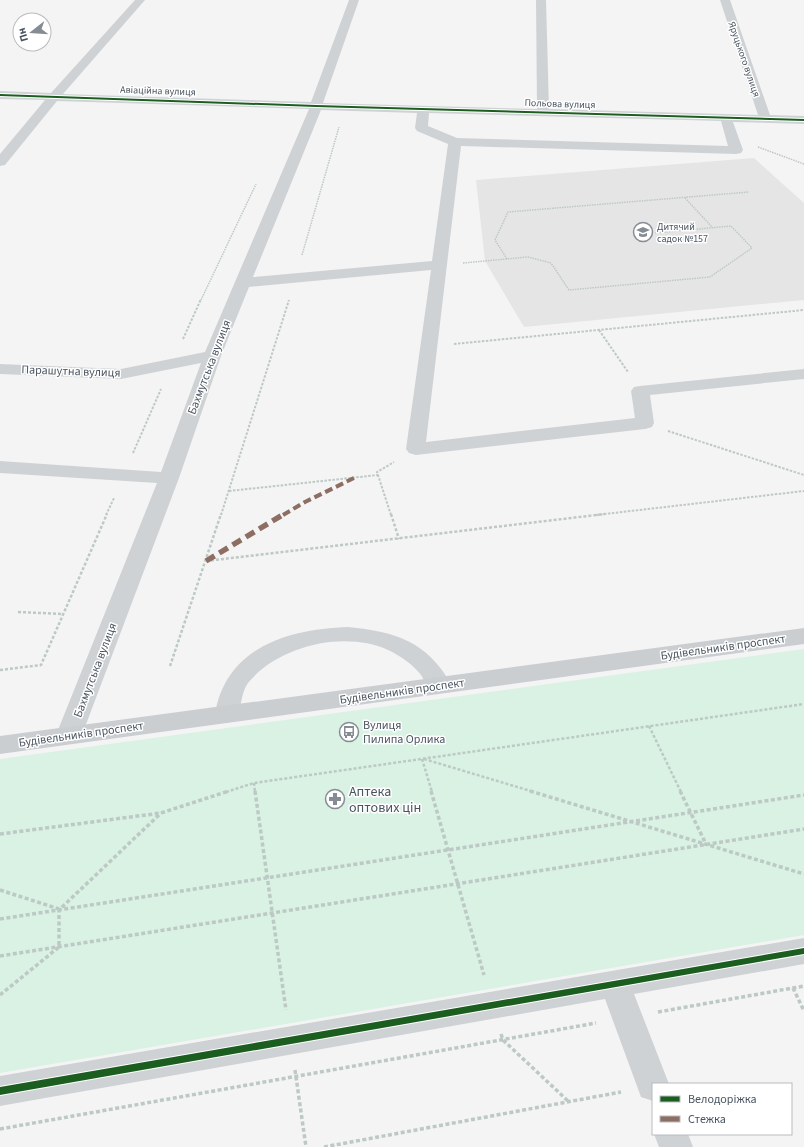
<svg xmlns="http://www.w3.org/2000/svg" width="804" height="1147" viewBox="0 0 804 1147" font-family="'Source Sans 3',sans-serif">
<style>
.education{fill:#e6e5e6}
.green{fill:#d9f2e4}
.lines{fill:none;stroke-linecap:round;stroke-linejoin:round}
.path-far3{stroke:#bdc9c5;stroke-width:1.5;stroke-dasharray:1.5 1;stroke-linecap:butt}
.path-far2{stroke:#bdc9c5;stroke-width:2;stroke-dasharray:2.5 1.5;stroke-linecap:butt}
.path-far1{stroke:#bdc9c5;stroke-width:2.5;stroke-dasharray:3 2;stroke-linecap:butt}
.path{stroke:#bdc9c5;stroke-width:3.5;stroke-dasharray:4 2.5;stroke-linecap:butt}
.minor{fill:#cfd2d4;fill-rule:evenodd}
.major{fill:#cbced1;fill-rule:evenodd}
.quiet-far1{stroke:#8d6e63;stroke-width:4;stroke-dasharray:8 4;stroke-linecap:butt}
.quiet{stroke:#8d6e63;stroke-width:5.5;stroke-dasharray:10 5.5;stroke-linecap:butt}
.cycleway-casing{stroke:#fff;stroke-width:2}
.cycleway{fill:#1b5e20;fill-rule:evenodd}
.labels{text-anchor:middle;stroke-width:3;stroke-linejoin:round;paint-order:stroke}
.far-street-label{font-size:10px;fill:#4a5460;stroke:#fff}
.far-poi-label{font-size:10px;fill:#4a5460;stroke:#fff;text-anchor:start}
.street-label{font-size:12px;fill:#4a5460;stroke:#fff}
.poi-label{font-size:12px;fill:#4a5460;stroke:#fff;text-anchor:start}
.near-poi-label{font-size:14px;fill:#4a5460;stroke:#fff;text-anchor:start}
</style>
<rect width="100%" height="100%" fill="#f4f4f4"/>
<!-- education -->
<path class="education" d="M754,158l50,45v97l-280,27 -39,-66 -9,-81z"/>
<!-- green -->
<path class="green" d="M804,649v286l-804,138v-314z"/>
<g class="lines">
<!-- path-far3 -->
<path class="path-far3" d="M758,147l46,17
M685,198l28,30
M302,255l37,-128
M507,259l-12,-19 13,-28 241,-20
M463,263l65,-6 23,6 18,27 141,-13 42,-29 -21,-22 -76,7
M201,300l55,-116"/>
<!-- path-far2 -->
<path class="path-far2" d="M599,330l29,42
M183,339l18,-40
M454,344l350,-34
M668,431l136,44
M133,453l28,-64
M229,491l149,-16
M106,515l8,-17
M221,515l68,-215
M391,515l-14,-43 17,-10
M596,515l208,-24"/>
<!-- path-far1 -->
<path class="path-far1" d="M391,514l8,25
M206,561l399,-47
M18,612l45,2
M170,666l51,-152
M0,670l41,-5 66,-151
M649,726l32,66
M422,759l10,33
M424,759l110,33
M254,783l1,9
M226,792l28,-9 550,-79"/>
<!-- path -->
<path class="path" d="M255,791l31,219
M431,791l53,184
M530,791l274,83
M680,791l26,53
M0,834l161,-21 68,-22
M0,890l59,19
M0,919l804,-124
M0,956l804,-127
M793,988l11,23
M0,995l59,-48v-37l102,-97
M658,1012l146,-26
M501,1034l2,6 65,61
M295,1070l11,77
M0,1129l596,-106
M324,1147l297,-55"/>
<!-- minor -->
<path class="minor" d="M135,0h10l-82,94 248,8 38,-102h10l-36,103 214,6 -1,-109h10l3,109 209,6 -38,-115h10l40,115 34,1v8l-71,-2 10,28 -2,3 -5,1 -275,-8 -35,296 209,-24 -4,-27 3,-4 6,-1 164,-17v10l-154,16 4,28 -2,4 -7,2 -229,26 -7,-2 -3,-4 25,-179 -182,17 -28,69 -42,122 -97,257 -4,6 -9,3 -9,-3 -4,-6 101,-252 -157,-10v-12l161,11 40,-109 -80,16 -121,-5v-10l121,5 84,-17 104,-243 -252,-8 -52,64 -5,1v-12l45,-54 -45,-1v-8l51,2zM321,110l96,3 -2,15 2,3 31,13 -16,117 -179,16zM429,113l292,8 7,25 -271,-8 -29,-12z
M348,627c49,5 78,14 104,58l-3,6c-6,1 -13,4 -18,0 -4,-4 -7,-11 -10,-16 -9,-11 -20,-19 -33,-25 -44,-20 -110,-4 -140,33 -8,11 -6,26 -12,37l-9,3 -9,-3 -3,-6c11,-67 74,-85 133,-87z
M804,938v26l-170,30 35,90h-16v17l-12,-4 -36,-98 -605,107v-30z
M654,1134h34l5,13h-34z"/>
<!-- major -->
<path class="major" d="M804,628v16l-804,110v-18z"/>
<!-- quiet-far1 -->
<path class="quiet-far1" d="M283,515l22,-13 49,-24"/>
<!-- quiet -->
<path class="quiet" d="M206,561l78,-47"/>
<defs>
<path id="cycleway" d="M0,94l316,11 488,14v2l-488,-14 -316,-11z
M804,948v6l-804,141v-8z"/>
</defs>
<!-- cycleway casing -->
<use href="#cycleway" class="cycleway-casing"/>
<!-- cycleway -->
<use href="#cycleway" class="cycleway"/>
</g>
<!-- icons -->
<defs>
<symbol id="school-ring" viewBox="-11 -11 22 22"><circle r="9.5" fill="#fff" stroke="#868c94" stroke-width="1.5"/><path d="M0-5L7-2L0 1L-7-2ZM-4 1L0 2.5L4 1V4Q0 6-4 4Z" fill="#868c94"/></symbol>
<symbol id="bus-ring" viewBox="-11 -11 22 22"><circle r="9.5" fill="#fff" stroke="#868c94" stroke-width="1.5"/><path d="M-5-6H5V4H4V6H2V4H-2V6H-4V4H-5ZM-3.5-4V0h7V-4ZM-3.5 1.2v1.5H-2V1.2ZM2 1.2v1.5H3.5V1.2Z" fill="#868c94"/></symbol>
<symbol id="pharmacy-ring" viewBox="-11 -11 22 22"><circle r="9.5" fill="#fff" stroke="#868c94" stroke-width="1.5"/><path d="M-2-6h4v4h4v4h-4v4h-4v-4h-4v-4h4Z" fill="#868c94"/></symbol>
</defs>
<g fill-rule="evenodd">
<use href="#school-ring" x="632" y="221" width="22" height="22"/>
<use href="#bus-ring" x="338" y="721" width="22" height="22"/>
<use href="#pharmacy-ring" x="324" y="788" width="22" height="22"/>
</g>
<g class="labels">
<!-- far-street labels -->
<g class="far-street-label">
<text transform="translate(745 59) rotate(71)" y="4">Яруцького вулиця</text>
<text transform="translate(158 90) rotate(2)" y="4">Авіаційна вулиця</text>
<text transform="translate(560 103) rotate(2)" y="4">Польова вулиця</text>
</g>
<!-- far-poi labels -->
<g class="far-poi-label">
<text x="657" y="230">Дитячий<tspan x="657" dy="12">садок №157</tspan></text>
</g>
<!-- street labels -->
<g class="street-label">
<text transform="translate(209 367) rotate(-69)" y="4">Бахмутська вулиця</text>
<text transform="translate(71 371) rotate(2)" y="4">Парашутна вулиця</text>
<text transform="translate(723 647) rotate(-8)" y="4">Будівельників проспект</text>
<text transform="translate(95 670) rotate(-69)" y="4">Бахмутська вулиця</text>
<text transform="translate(402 691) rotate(-8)" y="4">Будівельників проспект</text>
<text transform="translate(81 734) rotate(-8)" y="4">Будівельників проспект</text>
</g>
<!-- poi labels -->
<g class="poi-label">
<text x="363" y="729">Вулиця<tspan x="363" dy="14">Пилипа Орлика</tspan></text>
</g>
<!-- near-poi labels -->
<g class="near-poi-label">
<text x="349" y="796">Аптека<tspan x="349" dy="16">оптових цін</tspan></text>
</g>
</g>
<!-- legend -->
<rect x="652" y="1083" width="140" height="52" fill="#ffffff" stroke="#b7bbbf"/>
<rect x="660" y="1096" width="20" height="6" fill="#1b5e20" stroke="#b7bbbf"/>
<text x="688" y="1103" font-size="12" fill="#4a5460">Велодоріжка</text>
<rect x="660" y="1116" width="20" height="6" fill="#8d6e63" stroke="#b7bbbf"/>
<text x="688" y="1123" font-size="12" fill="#4a5460">Стежка</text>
<!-- north arrow -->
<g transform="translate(32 32) rotate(253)"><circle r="19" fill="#ffffff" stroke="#b7bbbf"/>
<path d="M0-3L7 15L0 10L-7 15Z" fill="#868c94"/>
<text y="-6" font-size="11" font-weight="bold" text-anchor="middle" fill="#4a5460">Пн</text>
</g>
</svg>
